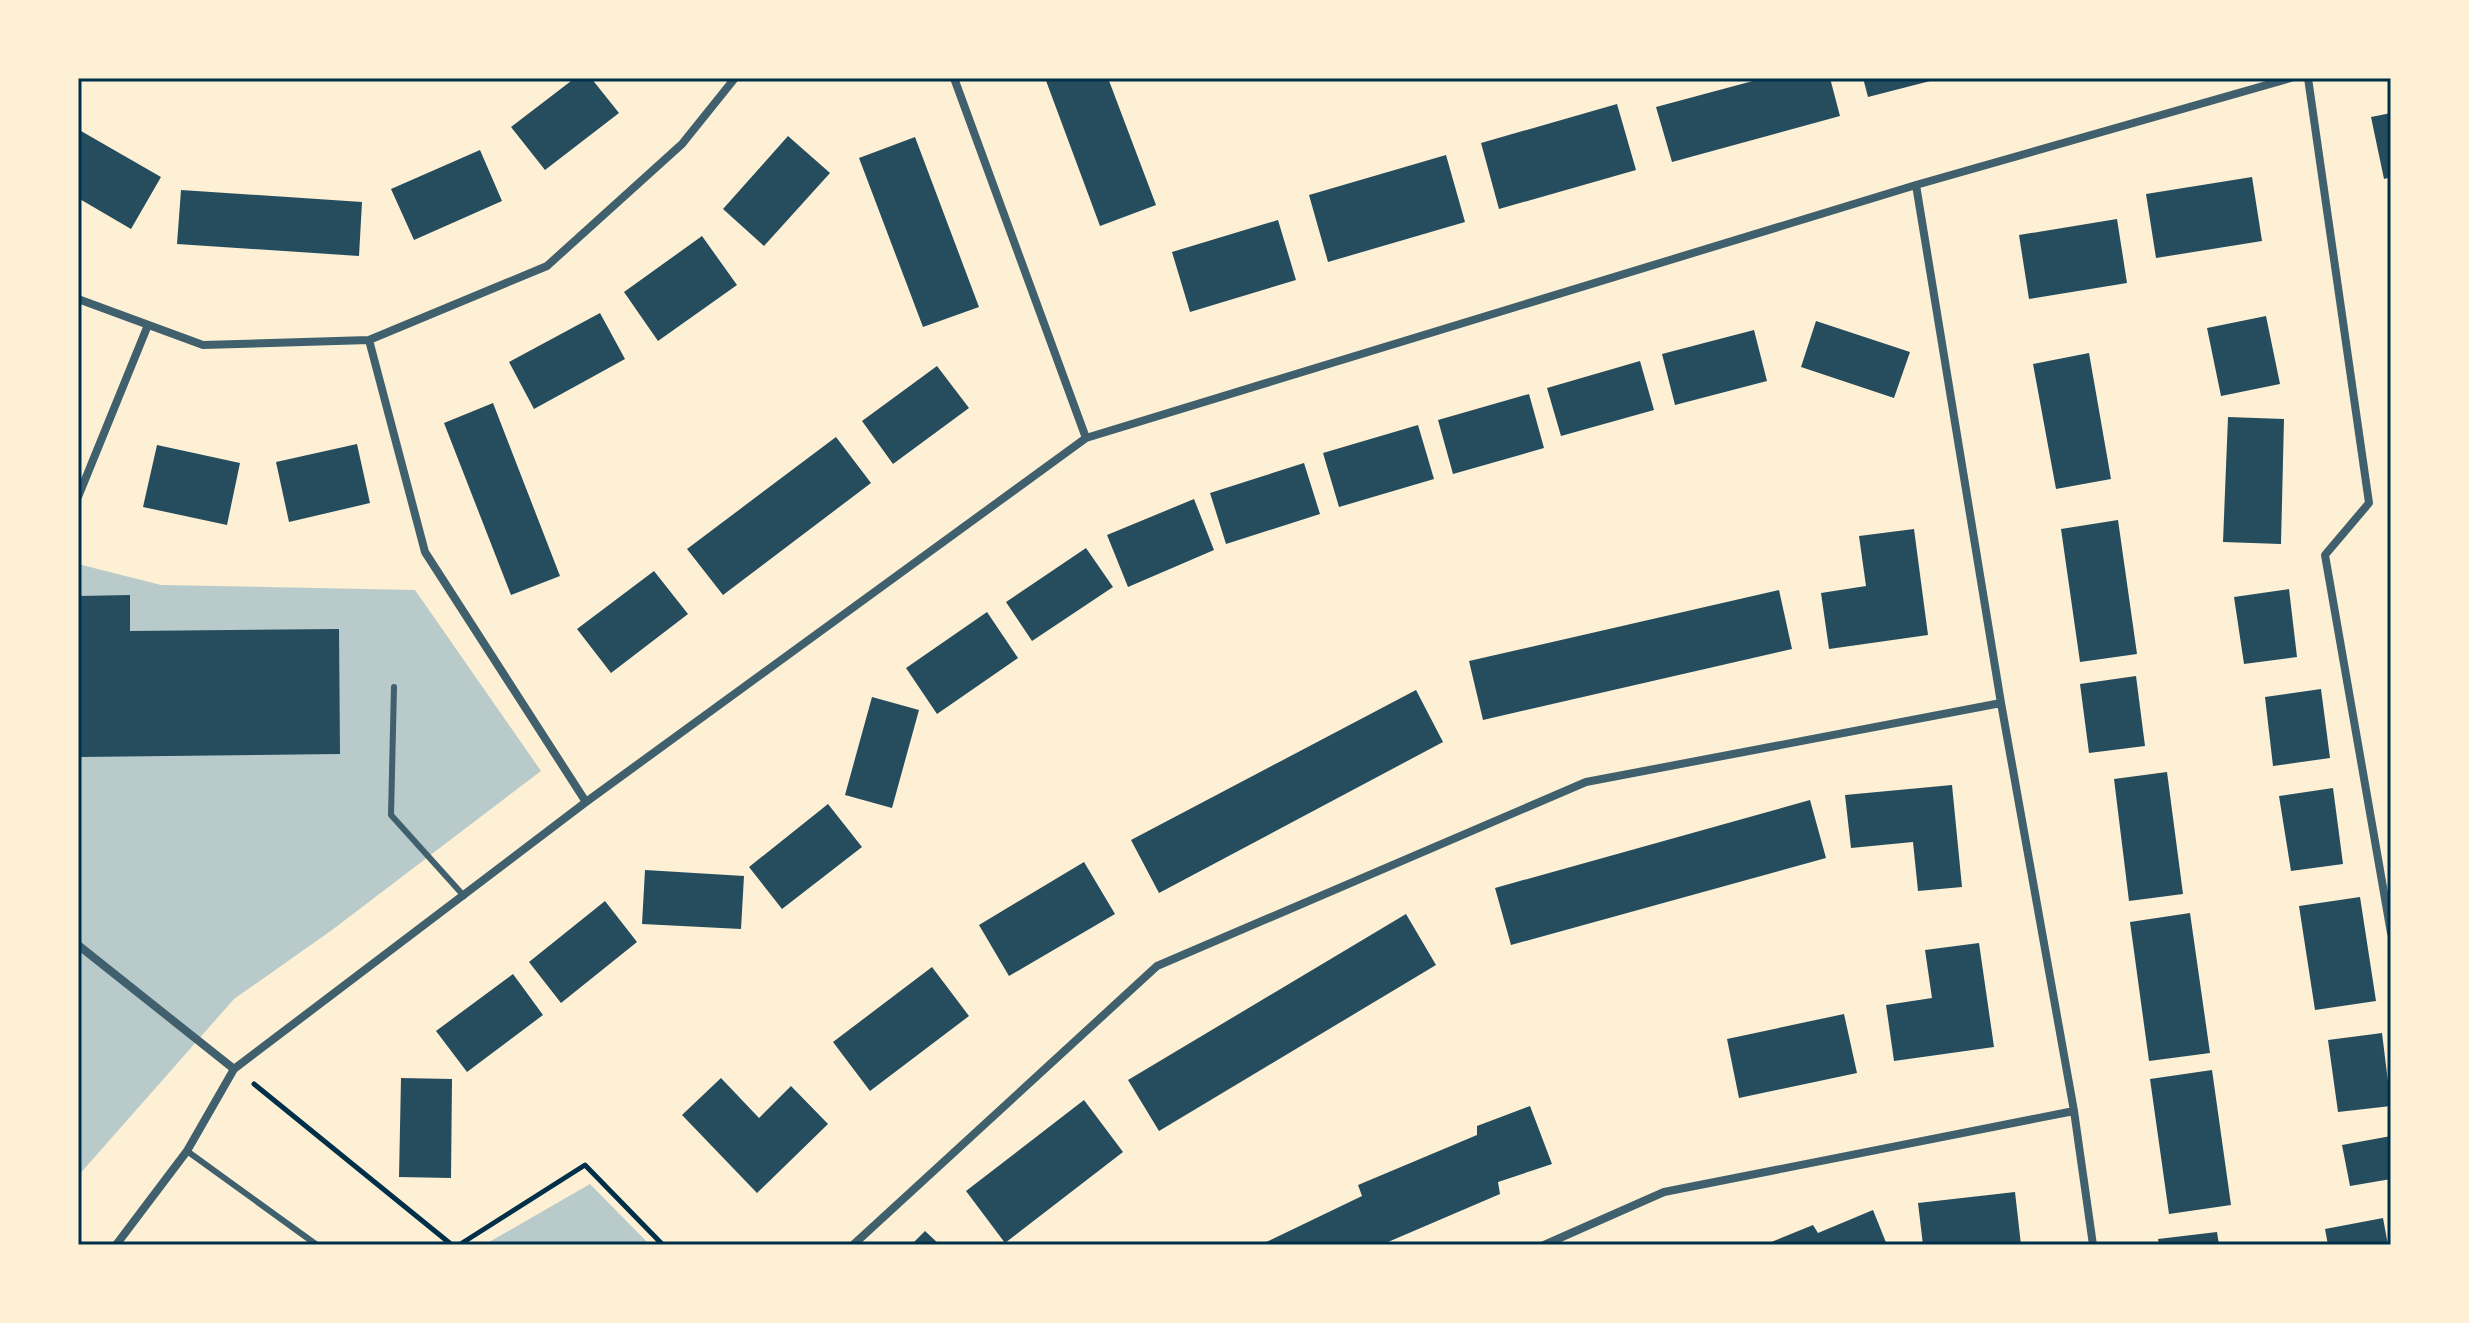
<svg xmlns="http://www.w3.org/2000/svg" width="2469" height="1323" viewBox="0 0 2469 1323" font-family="Helvetica,sans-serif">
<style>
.green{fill:#b9caca}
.building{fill:#264d5e}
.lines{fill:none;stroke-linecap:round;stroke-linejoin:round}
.path{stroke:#003049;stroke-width:5}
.service{stroke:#3f606c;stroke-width:6}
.minor{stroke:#3f606c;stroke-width:8}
.neatline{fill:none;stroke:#003049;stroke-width:3}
</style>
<rect width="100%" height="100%" fill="#fdf0d5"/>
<!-- green -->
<path class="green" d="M78,564l83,21 254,5 126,181 -209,159 -98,69 -156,177z
M590,1184l60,61h-166z"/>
<!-- building -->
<path class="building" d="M575,78h16l28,35 -74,57 -34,-43z
M1045,78h63l48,127 -56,21z
M1764,78h66l10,38 -168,46 -16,-55z
M1863,78h75v1l-70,18z
M1617,104l19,66 -137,39 -18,-66z
M2391,113v64l-7,2 -13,-62z
M81,131l80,46 -30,52 -53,-31v-62z
M788,136l42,37 -66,73 -41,-37z
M915,137l64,170 -56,20 -64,-169z
M480,150l22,51 -88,39 -23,-51z
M1446,155l19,67 -137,40 -19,-67z
M2252,177l10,64 -106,17 -10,-64z
M181,190l181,12 -3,54 -182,-12z
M2117,219l10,64 -98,16 -10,-64z
M1278,220l18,60 -106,32 -18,-60z
M702,236l35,49 -79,56 -34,-49z
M600,313l25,46 -91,50 -25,-47z
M2266,316l14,68 -59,12 -14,-68z
M1816,321l94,31 -16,46 -93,-31z
M1754,330l13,51 -92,24 -13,-51z
M2089,353l22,126 -55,10 -23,-125z
M1640,361l14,49 -93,26 -14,-48z
M937,366l32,42 -76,56 -31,-43z
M1529,394l15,54 -91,26 -15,-54z
M493,403l67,173 -49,19 -67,-172z
M2228,417l56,2 -3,125 -58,-2z
M1418,425l16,54 -95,28 -16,-54z
M836,437l35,46 -148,112 -36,-46z
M357,444l13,59 -81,19 -13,-60z
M157,445l83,18 -13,62 -84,-18z
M1304,463l16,51 -94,30 -16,-51z
M1194,499l20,51 -86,37 -21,-52z
M2118,520l19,134 -57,8 -19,-133z
M1914,529l14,106 -99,14 -8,-56 45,-7 -7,-50z
M1086,548l27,39 -81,54 -26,-39z
M654,571l34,43 -77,59 -34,-44z
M2289,589l8,68 -53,7 -10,-67z
M1779,590l13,59 -309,71 -14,-59z
M130,595v36l209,-2 1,125 -260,3 -1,-161z
M987,612l31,46 -81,56 -31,-46z
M2136,676l9,70 -56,7 -9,-69z
M2321,689l9,69 -57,8 -8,-69z
M1416,690l27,52 -284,151 -28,-53z
M872,697l47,13 -27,98 -47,-13z
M2167,772l16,122 -54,7 -15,-122z
M1952,785l10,102 -44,4 -5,-49 -62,6 -6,-53z
M2333,788l10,76 -52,7 -12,-75z
M1810,800l16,58 -315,87 -16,-57z
M828,804l34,43 -80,62 -33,-42z
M1084,862l31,52 -106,62 -30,-51z
M645,870l99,6 -3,53 -99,-5z
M2360,897l16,104 -61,9 -16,-104z
M605,901l32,41 -76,61 -32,-41z
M2190,913l20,140 -61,8 -19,-139z
M1406,914l30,51 -277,166 -31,-51z
M1979,943l15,104 -100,14 -8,-56 46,-7 -7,-48z
M932,967l37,49 -99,75 -37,-49z
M513,974l30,41 -76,57 -31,-41z
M1844,1014l13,59 -118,25 -12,-59z
M2382,1033l9,73 -53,6 -10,-72z
M2212,1070l19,135 -62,9 -19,-135z
M401,1078l51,1 -1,99 -52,-1z
M721,1078l38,40 32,-32 37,38 -71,69 -75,-78z
M1084,1100l39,52 -118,91 -39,-52z
M1530,1106l22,58 -54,18 2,12 -119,51h-121l102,-49 -4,-11 119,-50v-9z
M2391,1136v43l-41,7 -8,-41z
M2015,1192l6,53h-98l-5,-42z
M1873,1210l14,35h-123l49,-20 5,8z
M2383,1218l5,27h-60l-3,-16z
M925,1231l15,14h-29z
M2217,1232l2,13h-60l-1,-6z"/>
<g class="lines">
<!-- path -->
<path class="path" d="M254,1084l198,161
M459,1245l126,-80 78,80"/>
<!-- service -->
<path class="service" d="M394,687l-3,128 73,81
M187,1151l130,94"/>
<!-- minor -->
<path class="minor" d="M954,78l132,360
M2308,78l61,425 -44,52 66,378
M1916,185l85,518 73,408 19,134
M78,299l125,46 166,-5 178,-74 135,-122 53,-66
M369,340l56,212 161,250
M78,497l70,-172
M78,945l156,124
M116,1245l71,-94 47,-82 352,-267 500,-364 830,-253 375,-107
M853,1245l304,-279 429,-184 415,-79
M1544,1245l120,-53 410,-81"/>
</g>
<!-- border -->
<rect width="2469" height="1323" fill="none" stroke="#fdf0d5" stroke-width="160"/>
<rect x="80" y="80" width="2309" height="1163" class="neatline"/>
</svg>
